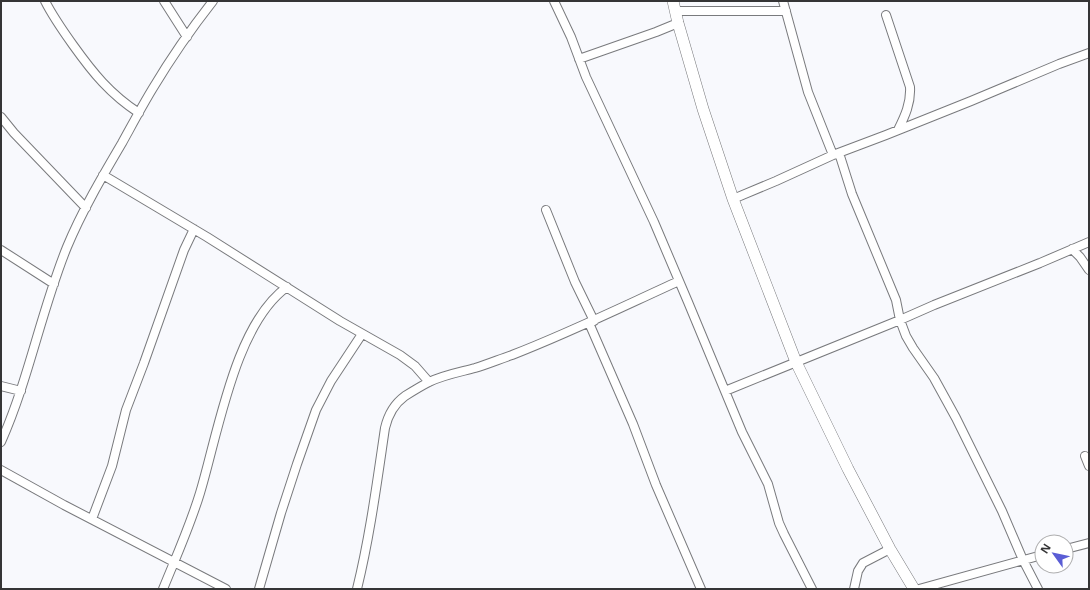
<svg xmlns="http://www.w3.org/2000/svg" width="1090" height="590" viewBox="0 0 1090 590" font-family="'Open Sans',sans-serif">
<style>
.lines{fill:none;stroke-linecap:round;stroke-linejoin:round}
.minor-casing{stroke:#797a7d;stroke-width:10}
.secondary-casing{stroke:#797a7d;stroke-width:12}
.minor{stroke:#fff;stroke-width:8}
.secondary{stroke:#fff;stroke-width:11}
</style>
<rect width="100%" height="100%" fill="#f8f9fd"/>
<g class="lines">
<defs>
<path id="minor" d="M45,1c8,16 18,30 28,44 20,28 37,49 66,68
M164,1l23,36
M554,1l17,36 15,40 68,145 34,80 54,130 26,52 11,39 5,11 28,55
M783,1l25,91 25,63
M675,11h111
M886,15l24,72c1,16 -5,29 -12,43
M579,59l77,-27 22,-9
M1,117l13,16 72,75
M839,153l13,41 44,106 4,20 6,16 7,12 21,30 22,40 46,93 21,49 15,29
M103,175l104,62 133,84 60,34 15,11 14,16
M733,199l43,-18 57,-26 53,-20 85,-34 88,-37 30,-11
M546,210l29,72 19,39
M1072,249l8,8 9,13
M1,250l53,34
M589,323l44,101 23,61 45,104
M1,386l20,5
M725,391l175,-71 34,-15 106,-42 49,-21
M1,442c28,-63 40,-131 66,-195 15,-36 35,-70 55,-104 10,-18 20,-37 31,-55 18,-30 38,-59 60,-87
M1085,456l4,10
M1,470l63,35 162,84
M92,519l20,-53 14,-56 18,-47 40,-113 10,-21
M1066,549l23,-6
M163,589c13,-32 27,-63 37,-96 18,-59 35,-169 87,-206
M259,589l22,-76 16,-49 19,-54 15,-29 31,-47
M357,589c13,-53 20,-107 28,-161 3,-13 9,-24 20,-32 8,-5 16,-10 24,-14 14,-7 31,-10 46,-14 13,-4 25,-9 37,-13 57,-22 112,-49 167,-74
M854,589l4,-18 5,-8 27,-14
M919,589l123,-34"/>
<path id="secondary" d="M673,1l5,22 25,86 30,90 63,163 52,107 42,80 24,40"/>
</defs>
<!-- minor casing -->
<use href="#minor" class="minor-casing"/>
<!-- secondary casing -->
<use href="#secondary" class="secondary-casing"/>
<!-- minor -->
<use href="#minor" class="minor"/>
<!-- secondary -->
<use href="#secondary" class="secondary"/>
</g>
<!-- border -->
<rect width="1090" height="590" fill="none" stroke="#353536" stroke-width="4"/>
<!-- north arrow -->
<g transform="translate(1054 554) rotate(303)"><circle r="19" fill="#ffffff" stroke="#aeaeaf"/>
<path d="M0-3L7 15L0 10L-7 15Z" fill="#5a5dd5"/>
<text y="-6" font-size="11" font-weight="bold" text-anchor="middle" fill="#353536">N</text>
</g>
</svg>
